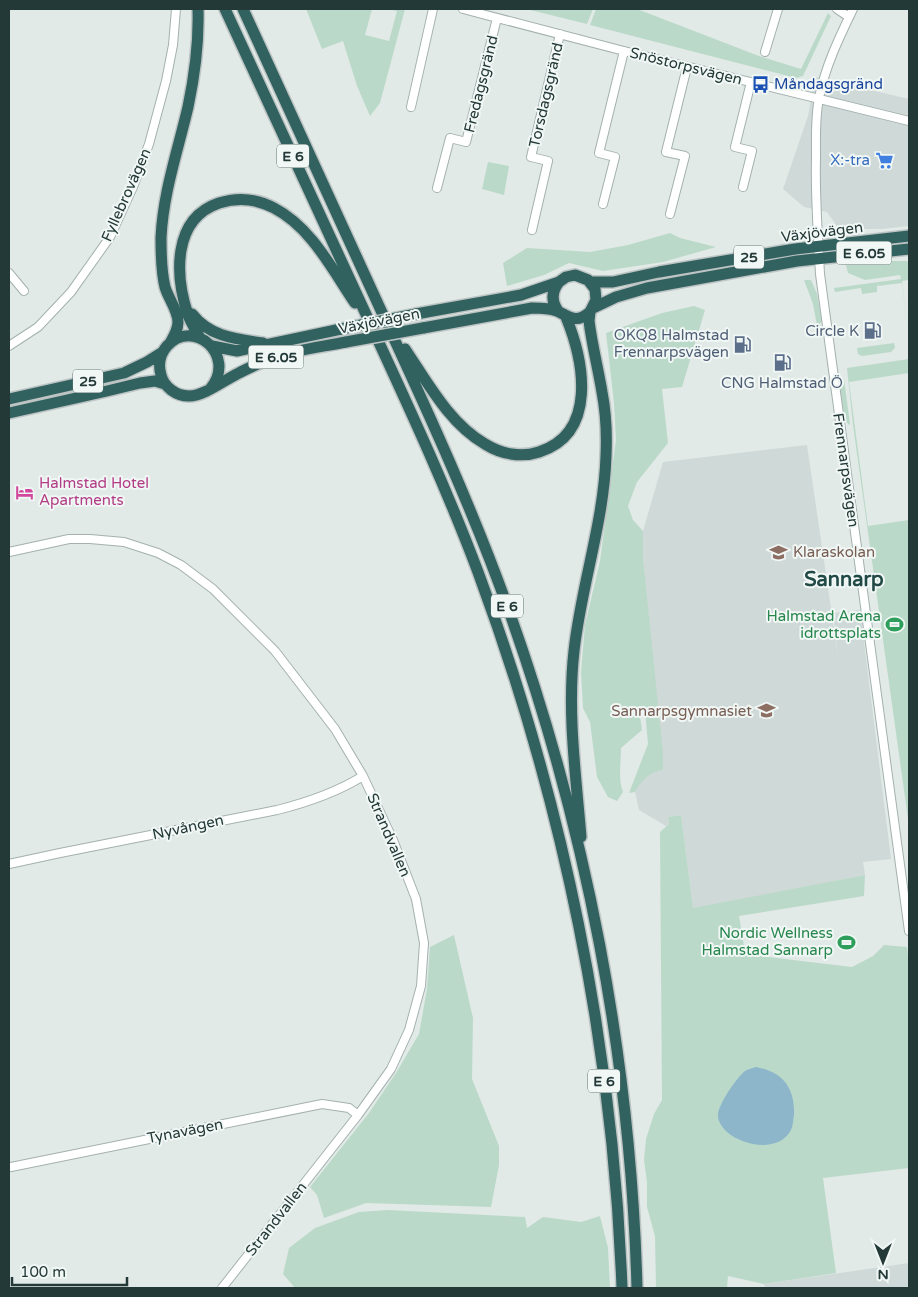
<svg xmlns="http://www.w3.org/2000/svg" width="918" height="1297" viewBox="0 0 918 1297" font-family="'Varela Round',sans-serif">
<style>
.built{fill:#cfd9d7}
.green{fill:#bbd9c9}
.water{fill:#8db6ca}
.lines{fill:none;stroke-linecap:round;stroke-linejoin:round}
.minor-casing{stroke:#a4b1af;stroke-width:10}
.highway-casing{stroke:#bdc4c3;stroke-width:14}
.minor{stroke:#fff;stroke-width:8}
.highway{stroke:#316260;stroke-width:11}
.highway-bridge-casing{stroke:#bdc4c3;stroke-width:14;stroke-linecap:butt}
.highway-bridge{stroke:#316260;stroke-width:11}
.labels{text-anchor:middle;stroke-width:4;stroke-linejoin:round;paint-order:stroke}
.shield{fill:#f1f7f5;stroke:#617270;stroke-width:1}
.shield-label{font-size:14px;font-weight:bold;fill:#233937}
.street-label{font-size:15px;fill:#233937;stroke:#f1f7f5}
.transit-label{font-size:15px;fill:#164399;stroke:#f1f7f5;text-anchor:start}
.shop-label{font-size:15px;fill:#366cbe;stroke:#f1f7f5;text-anchor:end}
.service-label{font-size:15px;fill:#4e5e75;stroke:#f1f7f5;text-anchor:end}
.hotel-label{font-size:15px;fill:#b23c85;stroke:#f1f7f5;text-anchor:start}
.education-label{font-size:15px;fill:#785e54;stroke:#f1f7f5;text-anchor:start}
.leisure-label{font-size:15px;fill:#27864d;stroke:#f1f7f5;text-anchor:end}
.district-label{font-size:20px;font-weight:bold;fill:#214946;stroke:#f1f7f5}
</style>
<rect width="100%" height="100%" fill="#e1eae7"/>
<!-- built -->
<path class="built" d="M815,77l94,22v127l-27,3h-43l-12,-17 -23,-5 -21,-18 25,-73z
M807,445l31,211 -5,-43 27,-3 31,249 -28,3 2,13 -172,34 -12,-94 -13,2 1,7 -3,2 -27,-16 -4,-18 7,-12 12,-9 9,-1 -20,-213v-26l20,-69z
M909,1263v25h-144l-1,-4z"/>
<!-- green -->
<path class="green" d="M306,9h66l-7,26 24,6 8,-30 -9,-2h17l-25,94 -10,13 -13,-30 -14,-45 -21,8z
M526,9h67l-6,15z
M596,9h41l122,47 42,13 27,-56 3,3 -28,60 -7,2 -206,-53z
M488,162l21,4 -5,29 -22,-6z
M670,233l10,5 36,9 -53,15 -60,9 -34,-8 -25,12 -37,11 -4,-23 24,-15 63,4 38,-7z
M867,261h40l2,2v17l-7,1 7,59 -7,-57 -25,3v6l-15,2 -1,-6 -26,4 -1,-4 67,-9 -1,-4 -35,5 -17,-7 -2,-8z
M804,280h7l6,14 5,28 -2,1 1,7 -3,1 -5,-27z
M694,306l11,4 -23,77 -20,2 6,54 -31,39 -9,24 5,14 10,11v26l20,197v16c-14,2 -21,10 -28,22l-6,1 19,-49 -3,-34h-6l3,20 -21,18c0,14 -3,32 2,44l-6,9 -9,-4 -11,-20 -7,-55 -7,-14 -2,-36 4,-47 15,-64 16,-121 -2,-37 -8,-70 56,-20z
M894,343l1,5 -4,4 -29,4 -4,-2 -1,-6z
M909,359v14l-60,9 19,144 41,-6v306l-56,-401 -6,-57z
M844,379l6,45 -1,1 -4,-5 -6,-40z
M681,815l12,93 172,-33 -1,21 -125,20 6,36 6,3 101,12 21,-11 11,-11 23,2 2,17v204l-86,10 13,95 -72,11 -36,-8 -1,12h-71l-1,-52 -8,-29v-25l-3,-22 2,-21 8,-25 8,-14 -2,-268 9,-8 -1,-7z
M454,935l19,83 -1,61 27,67v19l-8,42 -125,-4 -42,15 -7,-23 -7,-8 59,-74 27,-40 23,-39 8,-45 3,-42z
M388,1210l137,7 2,11 16,-11 38,5 19,-6 8,32 2,40h-315l-12,-14 6,-26 26,-20 44,-16z"/>
<!-- water -->
<path class="water" d="M756,1067c27,5 39,21 38,48 -1,5 -1,11 -3,15 -12,23 -48,16 -64,2 -4,-4 -9,-10 -9,-16 -1,-10 19,-39 27,-45 3,-2 8,-3 11,-4z"/>
<g class="lines">
<defs>
<path id="minor" d="M463,9l161,42 285,70
M837,9l12,8
M853,9c-14,29 -28,58 -34,89 -4,20 -3,41 -3,61 -1,39 2,77 4,115l89,657
M765,52l13,-43
M411,107l22,-98
M743,187l9,-36 -17,-4 16,-65
M437,188l13,-50 16,4 31,-124
M603,204l12,-47 -16,-4 25,-102
M670,214l15,-58 -19,-4 21,-85
M532,230l16,-69 -17,-4 29,-123
M9,273l15,18
M9,346l29,-19 33,-35 39,-55 23,-50 16,-43 17,-63 7,-36 3,-36
M9,552l60,-13h21l34,3 34,11 23,12 32,24 62,62 60,78 28,47 30,64 23,59 8,44 -3,43 -12,44 -18,39 -33,46 -136,173
M9,864l51,-11 217,-43c28,-7 62,-19 86,-34
M11,1167l311,-63 27,4 9,7"/>
<path id="highway" d="M225,9c50,109 101,217 151,327 36,78 72,156 102,236 85,229 135,472 144,716
M243,9c47,102 94,205 141,308 45,97 89,193 125,294 77,216 122,448 128,677
M559,282c-8,10 -8,20 0,30
M590,282h23l46,-10 136,-23 114,-13
M593,308l23,-11 31,-9 150,-27 112,-12
M192,314c18,23 44,25 71,29
M416,314l105,-19 38,-13 7,-5 9,-2 13,5 7,9 1,11 -6,12 -1,9c3,24 9,47 13,71 4,21 5,43 4,64 -2,66 -25,130 -32,195 -7,62 2,125 7,186
M423,328l109,-20c8,0 17,0 25,3 13,6 19,13 33,1
M200,338c-4,-8 -9,-15 -12,-23 -13,-39 -16,-96 31,-112 19,-6 38,-4 55,5 37,19 58,61 81,95
M170,343c4,-7 8,-13 8,-21 0,-12 -10,-24 -13,-35 -4,-16 -4,-33 -4,-49 2,-45 17,-88 27,-131 7,-33 11,-65 10,-98
M212,346l25,5 104,-22
M405,349c23,34 44,74 80,95 16,10 36,14 54,8 59,-19 45,-91 27,-135
M211,388c26,-33 -18,-71 -44,-42 -7,8 -9,19 -6,29 3,12 15,21 28,21 15,0 34,-15 48,-22 11,-6 23,-11 35,-16 23,-8 49,-11 74,-16
M9,399l115,-26 23,-11 16,-10
M9,413l98,-22 33,-8 15,-2 10,3"/>
</defs>
<!-- minor casing -->
<use href="#minor" class="minor-casing"/>
<!-- highway casing -->
<use href="#highway" class="highway-casing"/>
<!-- minor -->
<use href="#minor" class="minor"/>
<!-- highway -->
<use href="#highway" class="highway"/>
<defs>
<path id="highway-bridge" d="M341,329l75,-15
M346,342l77,-14"/>
</defs>
<!-- highway-bridge casing -->
<use href="#highway-bridge" class="highway-bridge-casing"/>
<!-- highway-bridge -->
<use href="#highway-bridge" class="highway-bridge"/>
</g>
<!-- icons -->
<defs>
<symbol id="bus-bare" viewBox="-9 -9 18 18"><path d="M-5-6H5V4H4V6H2V4H-2V6H-4V4H-5ZM-3.5-4V0h7V-4ZM-3.5 1.2v1.5H-2V1.2ZM2 1.2v1.5H3.5V1.2Z" fill="#1a4fb4" stroke="#f1f7f5" stroke-width="2.5" paint-order="stroke"/></symbol>
<symbol id="supermarket-bare" viewBox="-9 -9 18 18"><path d="M-6-5.5h2.5l.6 2H6L4.5 2H-2.5L-4.4-4H-6ZM-1.5 3.2a1.3 1.3 0 1 0 .1 0ZM3 3.2a1.3 1.3 0 1 0 .1 0Z" fill="#3f7fe0" stroke="#f1f7f5" stroke-width="2.5" paint-order="stroke"/></symbol>
<symbol id="fuel-bare" viewBox="-9 -9 18 18"><path d="M-5.5-6h7V0h2V4h1.3V-2.5L3-4.5l.8-.8L6-3V5H2.5V1h-1V6h-7ZM-4.2-4.7v3.2H.2V-4.7Z" fill="#5c6f8a" stroke="#f1f7f5" stroke-width="2.5" paint-order="stroke"/></symbol>
<symbol id="hotel-bare" viewBox="-9 -9 18 18"><path d="M-6-4.5h1.5V1H6V5H4.5V3h-9V5H-6ZM-4 0a1.8 1.8 0 1 1 3.6 0ZM.5 0V-2.5h3Q6-2.5 6 0Z" fill="#d1479c" stroke="#f1f7f5" stroke-width="2.5" paint-order="stroke"/></symbol>
<symbol id="school-bare" viewBox="-9 -9 18 18"><path d="M0-5L7-2L0 1L-7-2ZM-4 1L0 2.5L4 1V4Q0 6-4 4Z" fill="#8d6e63" stroke="#f1f7f5" stroke-width="2.5" paint-order="stroke"/></symbol>
<symbol id="stadium-bare" viewBox="-9 -9 18 18"><path d="M0-5a6.5 5 0 1 0 0 10a6.5 5 0 1 0 0-10ZM-3.5-1.8h7v3.6h-7Z" fill="#2e9e5b" stroke="#f1f7f5" stroke-width="2.5" paint-order="stroke"/></symbol>
</defs>
<g fill-rule="evenodd">
<use href="#bus-bare" x="748" y="72" width="25" height="25"/>
<use href="#supermarket-bare" x="872" y="148" width="25" height="25"/>
<use href="#fuel-bare" x="860" y="318" width="25" height="25"/>
<use href="#fuel-bare" x="730" y="332" width="25" height="25"/>
<use href="#fuel-bare" x="770" y="350" width="25" height="25"/>
<use href="#hotel-bare" x="12" y="480" width="25" height="25"/>
<use href="#school-bare" x="766" y="540" width="25" height="25"/>
<use href="#stadium-bare" x="882" y="612" width="25" height="25"/>
<use href="#school-bare" x="754" y="698" width="25" height="25"/>
<use href="#stadium-bare" x="834" y="930" width="25" height="25"/>
</g>
<g class="labels">
<!-- shield labels -->
<g class="shield">
<rect x="277" y="144.5" width="32" height="23" rx="4"/>
<rect x="836.5" y="241.5" width="55" height="23" rx="4"/>
<rect x="734" y="245.5" width="30" height="23" rx="4"/>
<rect x="248.5" y="345.5" width="55" height="23" rx="4"/>
<rect x="73" y="369.5" width="30" height="23" rx="4"/>
<rect x="491" y="594.5" width="32" height="23" rx="4"/>
<rect x="588" y="1069.5" width="32" height="23" rx="4"/>
</g>
<g class="shield-label">
<text x="293" y="161">E 6</text>
<text x="864" y="258">E 6.05</text>
<text x="749" y="262">25</text>
<text x="276" y="362">E 6.05</text>
<text x="88" y="386">25</text>
<text x="507" y="611">E 6</text>
<text x="604" y="1086">E 6</text>
</g>
<!-- street labels -->
<g class="street-label">
<text transform="translate(686 66) rotate(14)" y="5">Snöstorpsvägen</text>
<text transform="translate(481 84) rotate(-76)" y="5">Fredagsgränd</text>
<text transform="translate(546 95) rotate(-77)" y="5">Torsdagsgränd</text>
<text transform="translate(126 195) rotate(-66)" y="5">Fyllebrovägen</text>
<text transform="translate(822 232) rotate(-7)" y="5">Växjövägen</text>
<text transform="translate(379 321) rotate(-11)" y="5">Växjövägen</text>
<text transform="translate(846 470) rotate(82)" y="5">Frennarpsvägen</text>
<text transform="translate(188 827) rotate(-12)" y="5">Nyvången</text>
<text transform="translate(389 835) rotate(67)" y="5">Strandvallen</text>
<text transform="translate(185 1131) rotate(-11)" y="5">Tynavägen</text>
<text transform="translate(276 1219) rotate(-52)" y="5">Strandvallen</text>
</g>
<!-- transit labels -->
<g class="transit-label">
<text x="774" y="89">Måndagsgränd</text>
</g>
<!-- shop labels -->
<g class="shop-label">
<text x="870" y="165">X:-tra</text>
</g>
<!-- service labels -->
<g class="service-label">
<text x="859" y="336">Circle K</text>
<text x="729" y="340">OKQ8 Halmstad<tspan x="729" dy="17">Frennarpsvägen</tspan></text>
<text x="782" y="388" text-anchor="middle">CNG Halmstad Ö</text>
</g>
<!-- hotel labels -->
<g class="hotel-label">
<text x="39" y="488">Halmstad Hotel<tspan x="39" dy="17">Apartments</tspan></text>
</g>
<!-- education labels -->
<g class="education-label">
<text x="793" y="557">Klaraskolan</text>
<text x="752" y="716" text-anchor="end">Sannarpsgymnasiet</text>
</g>
<!-- leisure labels -->
<g class="leisure-label">
<text x="881" y="621">Halmstad Arena<tspan x="881" dy="17">idrottsplats</tspan></text>
<text x="833" y="938">Nordic Wellness<tspan x="833" dy="17">Halmstad Sannarp</tspan></text>
</g>
<!-- district labels -->
<g class="district-label">
<text x="844" y="586">Sannarp</text>
</g>
</g>
<!-- border -->
<rect width="918" height="1297" fill="none" stroke="#233937" stroke-width="20"/>
<!-- north arrow -->
<g transform="translate(883 1262) rotate(180)" stroke="#f1f7f5" stroke-width="4" paint-order="stroke">
<path d="M0-4L9 19L0 12L-9 19Z" fill="#233937"/>
<text y="-8" font-size="14" font-weight="bold" text-anchor="middle" fill="#233937">N</text>
</g>
<!-- scale -->
<path d="M12 1277v8h115v-8" fill="none" stroke="#233937" stroke-width="2.5"/>
<text x="20" y="1277" font-size="15" fill="#233937" stroke="#f1f7f5" stroke-width="4" paint-order="stroke">100 m</text>
</svg>
